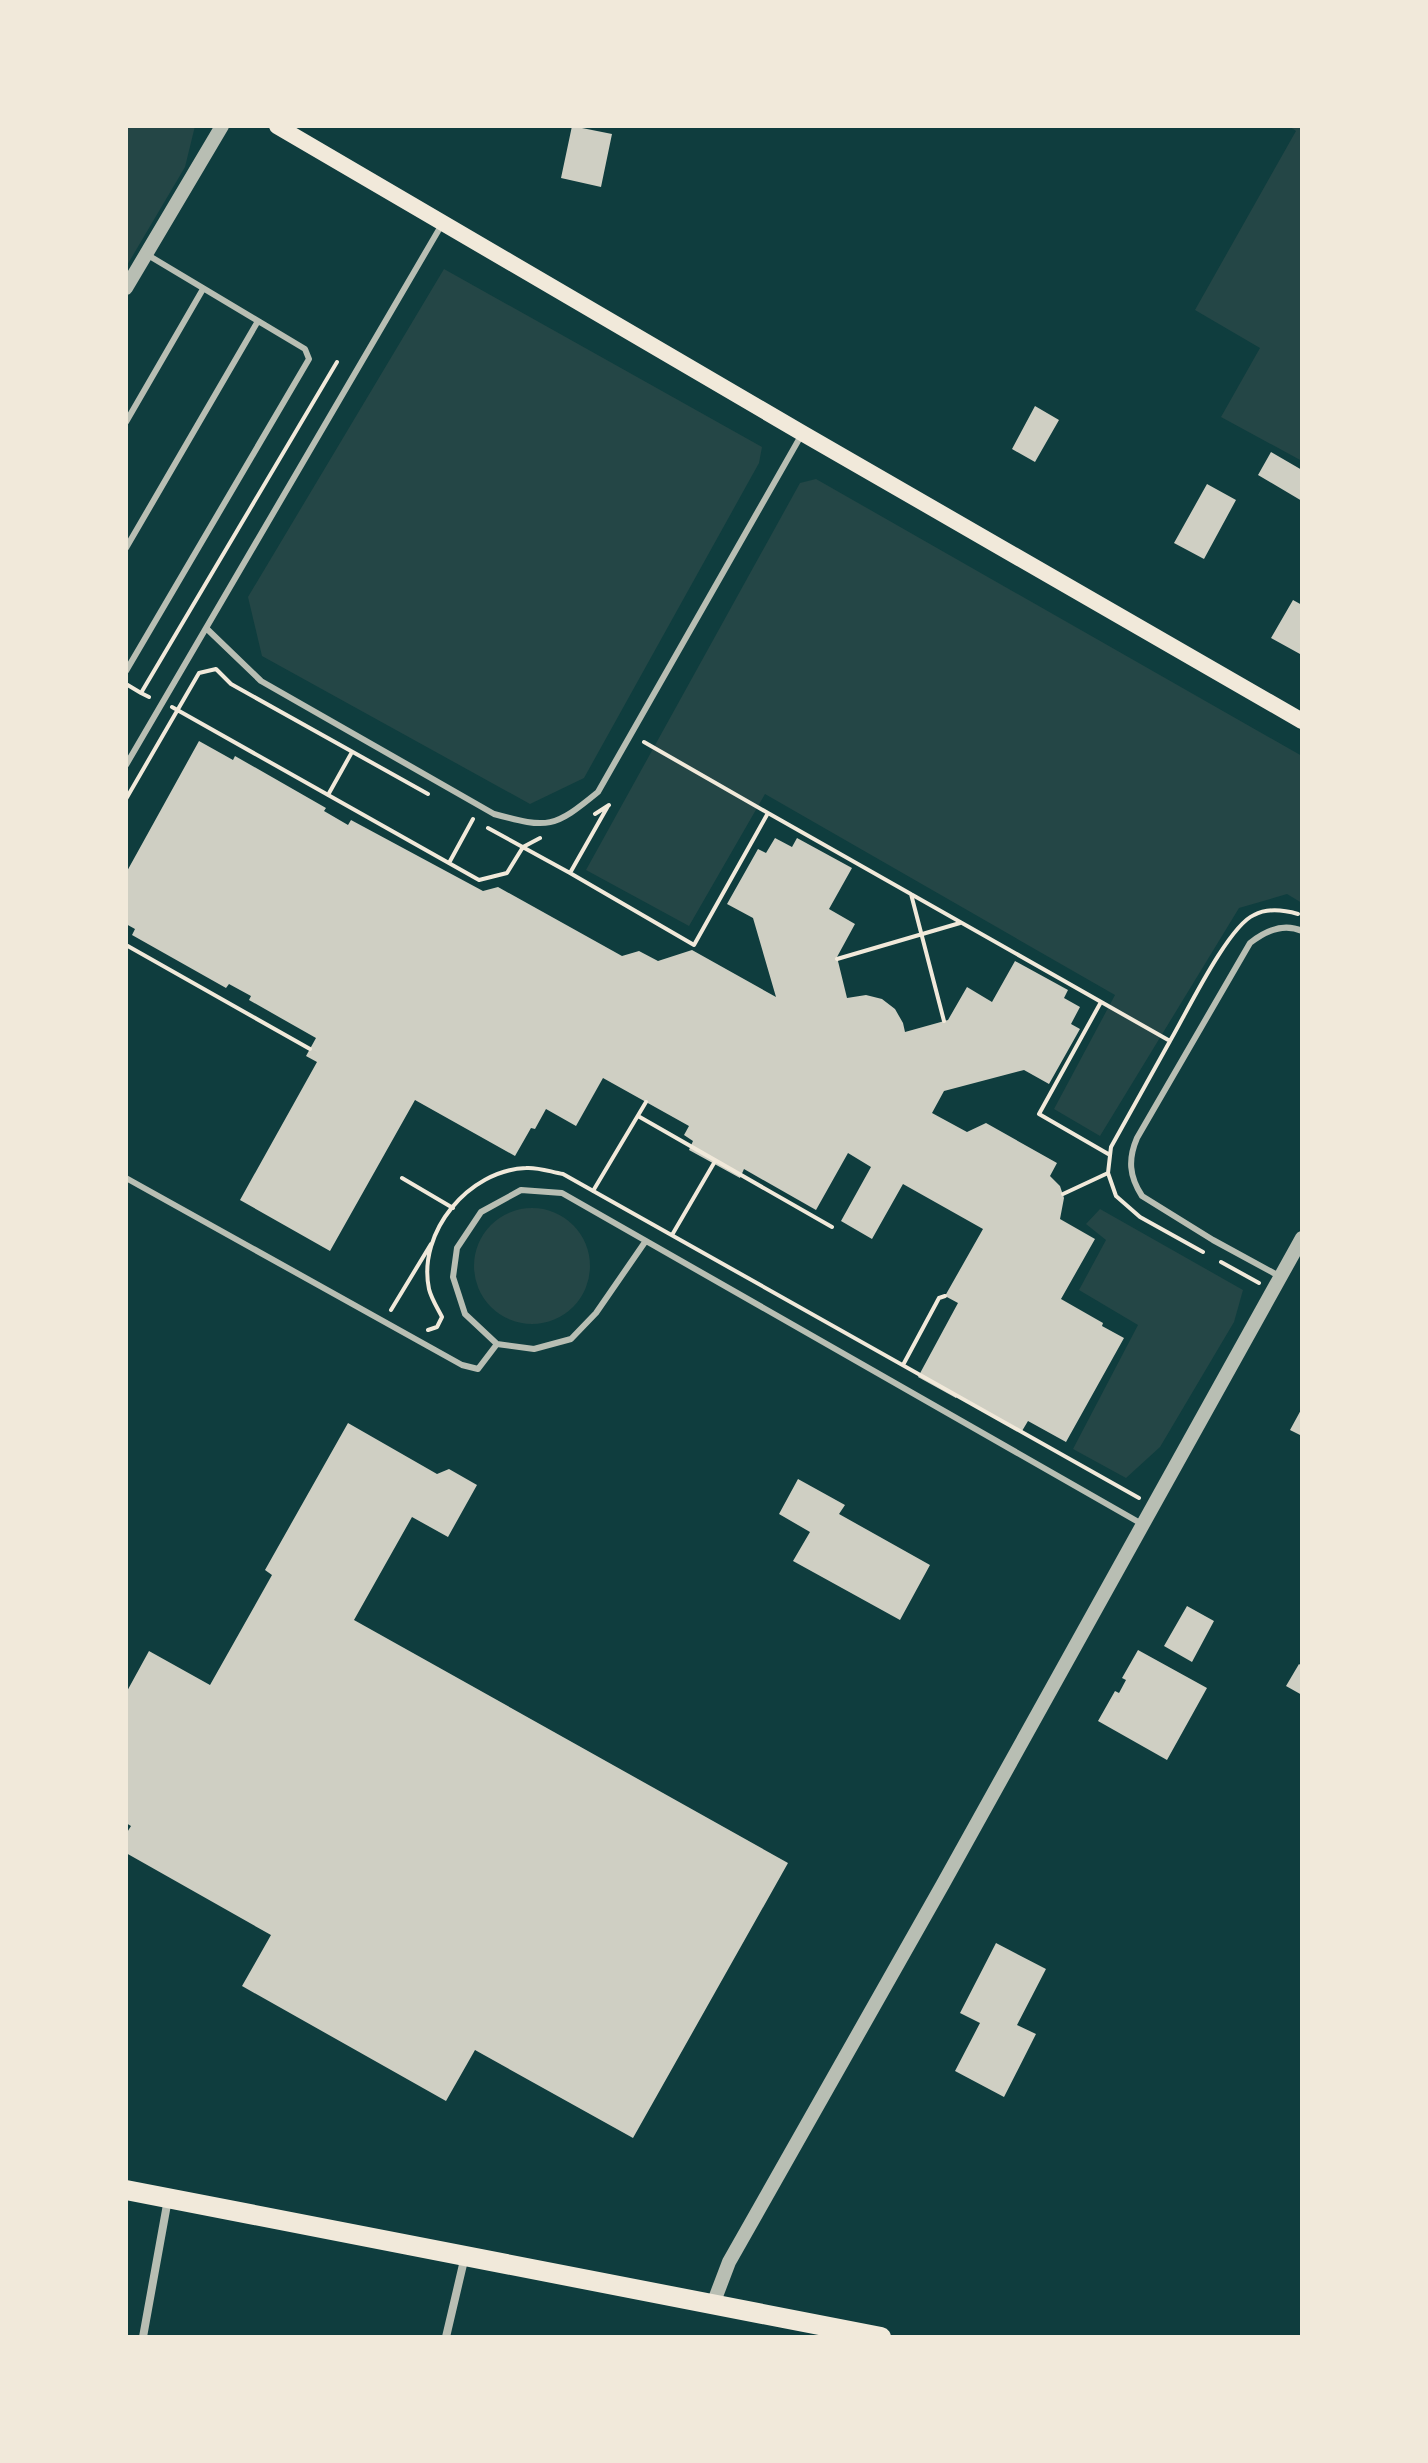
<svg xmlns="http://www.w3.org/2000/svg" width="1428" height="2463" viewBox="0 0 1428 2463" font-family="'Crimson Pro',serif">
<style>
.green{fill:#244646}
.building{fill:#cfcfc3}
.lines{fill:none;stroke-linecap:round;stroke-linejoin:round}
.path{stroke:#f1e9da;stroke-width:4}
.service{stroke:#b8beb3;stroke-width:6}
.minor{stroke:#b8beb3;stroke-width:8}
.tertiary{stroke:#b8beb3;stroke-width:14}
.secondary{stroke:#f1e9da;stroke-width:16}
.primary{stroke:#f1e9da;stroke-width:20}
</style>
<rect width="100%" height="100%" fill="#0f3d3e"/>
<!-- green -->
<path class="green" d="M126,126h69l-10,41 -59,100z
M1289,126h13v335l-81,-44 39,-69 -65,-38 101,-179z
M444,269l318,178 -3,16 -175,315 -54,26 -268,-148 -14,-59z
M816,479l486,277v147l-15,-9 -48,14 -139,228 -46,-27 61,-114 -350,-201 -76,132 -103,-56 214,-387z
M474 1266a58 58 0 1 1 116 0a58 58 0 1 1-116 0Z
M1100,1209l143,81 -9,32 -74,125 -34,31 -53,-29 65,-124 -59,-35 27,-50 -20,-16z"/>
<!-- building -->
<path class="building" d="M572,126l40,8 -11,53 -40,-9z
M1035,406l24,14 -24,42 -23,-13z
M1271,452l31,18v31l-44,-26z
M1207,484l29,16 -32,59 -30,-16z
M1293,600l9,5v46l-2,3 -29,-16z
M199,741l34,19 2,-4 91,52 -2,3 24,14 3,-5 132,71 15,-4 124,69 17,-5 19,10 34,-11 84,47 -23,-79 -26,-14 31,-55 8,4 9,-15 17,9 5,-9 55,30 -23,41 26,15 -18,33 10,41 19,-3 16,4 13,10 8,14 2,9 43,-12 19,-33 25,15 23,-41 53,29 -4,8 16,9 -9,17 9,5 -31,55 -25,-14 -80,21 -12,22 35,19 19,-9 71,40 -7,13 10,10 4,12 -4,21 35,20 -34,60 42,24 -1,3 22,12 -58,104 -38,-21 -6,10 -64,-36 -2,3 -38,-21 40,-74 -13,-7 38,-67 -80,-45 -31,55 -31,-18 30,-54 -23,-14 -32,57 -72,-41 -4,9 -51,-28 4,-9 -9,-6 5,-9 -86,-48 -27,48 -30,-17 -11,20 -4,-1 -16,28 -100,-56 -85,151 -90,-51 77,-138 -11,-6 10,-18 -67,-38 2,-4 -22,-12 -3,4 -94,-53 3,-6 -9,-5v-51z
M1302,1408v28l-12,-6z
M348,1423l89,51 12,-5 28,16 -29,52 -36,-20 -58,103 434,243 -155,275 -158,-88 -29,51 -204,-115 29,-51 -145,-82v-19l5,-8 -5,-3v-130l23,-42 61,34 62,-110 -7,-5z
M798,1479l47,26 -6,9 91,51 -30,55 -107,-59 17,-29 -31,-18z
M1187,1606l27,15 -22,41 -28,-16z
M1138,1650l69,38 -40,72 -69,-39 17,-30 4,2 7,-13 -4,-2z
M1299,1664l3,2v29l-16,-9z
M996,1943l50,26 -29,56 19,9 -32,63 -49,-26 25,-48 -20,-10z"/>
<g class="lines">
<!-- path -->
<path class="path" d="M126,684l15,9
M149,697l-8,-4 196,-331
M172,707l307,173 28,-7 16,-26 17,-9
M328,795l24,-43
M126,799l73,-126 17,-4 15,15 197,110
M608,806l-38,67 124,72 74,-132 -124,-71
M768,813l402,228 -59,106 -3,26 8,23 24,21 63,35
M595,814l14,-9
M488,828l82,45
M449,863l24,-44
M911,894l33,127
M126,945l184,104
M837,959l123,-36
M1101,1002l-62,112 71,41
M1170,1041c16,-27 58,-115 84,-126 13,-7 30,-5 44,-1
M638,1116l194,111
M402,1178l51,30
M593,1191l53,-89
M1063,1194l45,-21
M672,1235l42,-72
M1221,1262l38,21
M391,1310l40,-66
M428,1330l9,-3 5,-10c-4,-8 -11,-19 -13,-28 -12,-57 40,-119 97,-121 12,-1 25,4 37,6l576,324
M903,1365l36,-67 6,-2"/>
<!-- service -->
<path class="service" d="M126,422l77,-133
M126,548l132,-227
M206,628l55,53 233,133c55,15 60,14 104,-22l204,-358
M126,671l183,-312 -4,-10 -159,-95
M126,765l315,-539
M126,1178l336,187 16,4 19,-25
M645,1242l-49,71 -25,26 -37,10 -37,-5 -32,-30 -12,-37 4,-29 24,-36 40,-22 41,3 580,331
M1281,1277l-68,-37 -71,-44c-13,-20 -14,-37 -5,-58l113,-195c15,-12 34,-20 52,-12"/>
<!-- minor -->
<path class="minor" d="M143,2337l25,-138
M446,2337l19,-81"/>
<!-- tertiary -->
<path class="tertiary" d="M126,288l96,-162
M713,2304l16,-42 214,-378 359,-646"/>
<!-- secondary -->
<path class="secondary" d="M277,126l525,307 500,288"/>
<!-- primary -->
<path class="primary" d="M126,2190l755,147"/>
</g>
<!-- border -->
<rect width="1428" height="2463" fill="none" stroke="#f1e9da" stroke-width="256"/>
</svg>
